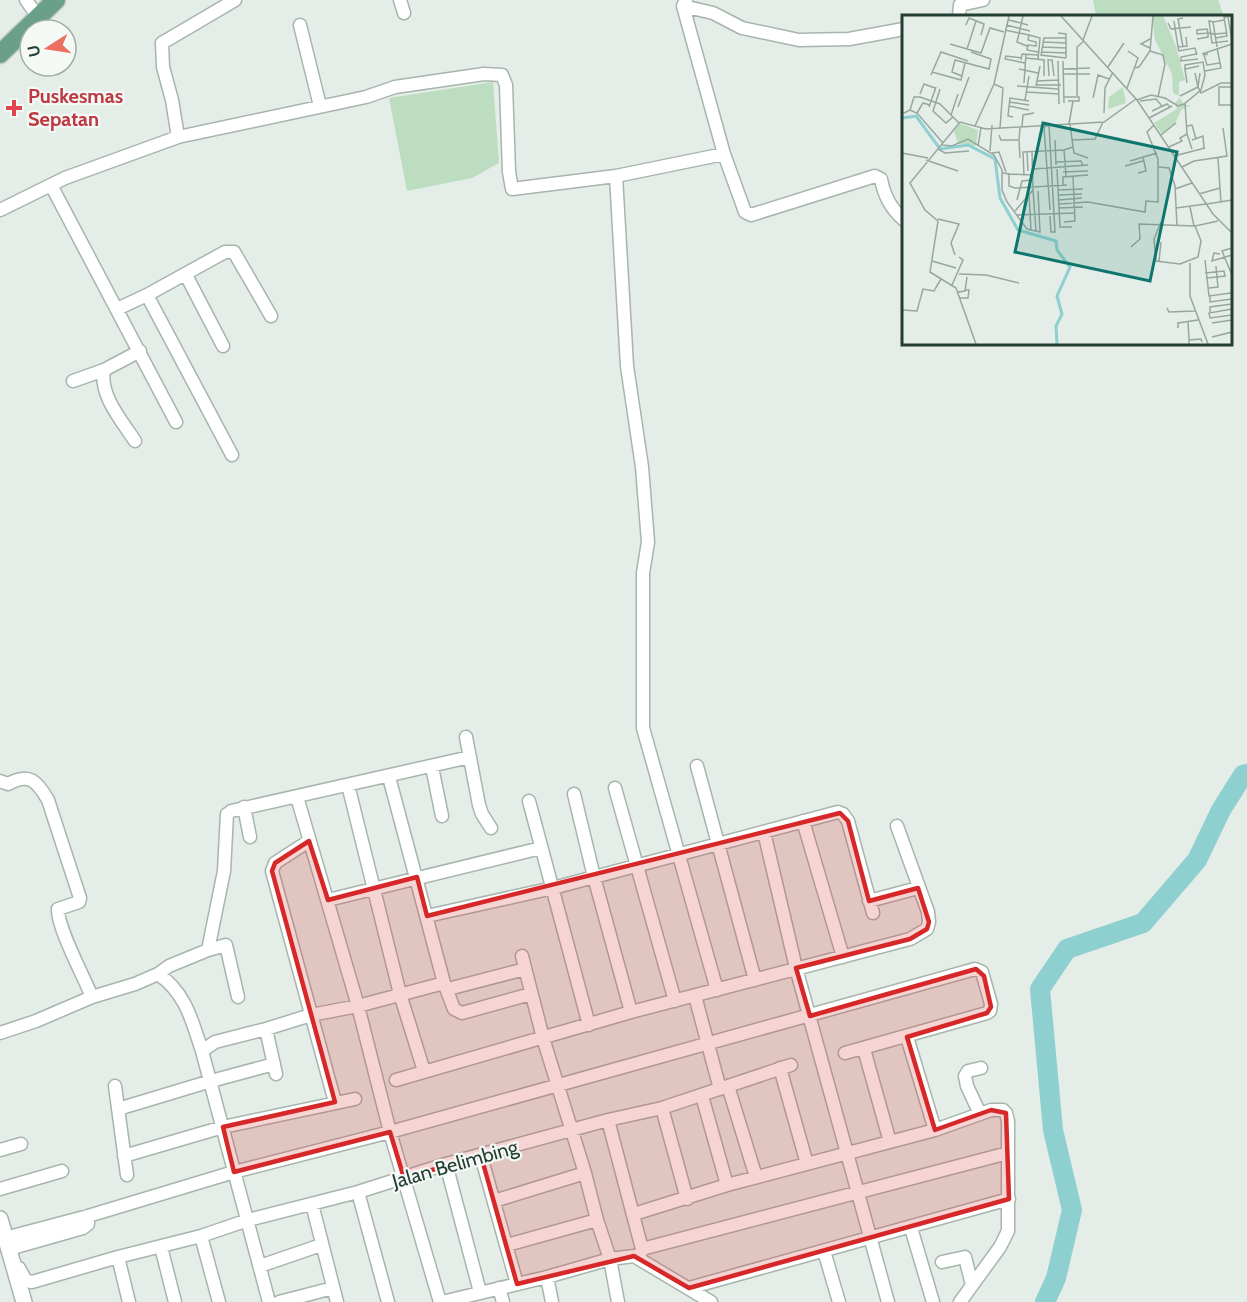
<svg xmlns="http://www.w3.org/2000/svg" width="1247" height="1302" viewBox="0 0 1247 1302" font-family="Cabin,sans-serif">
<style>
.green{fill:#bdddc1}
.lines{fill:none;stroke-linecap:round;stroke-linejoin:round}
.river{stroke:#8ecfcf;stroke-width:20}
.minor-casing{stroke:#a7b5ad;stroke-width:15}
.tertiary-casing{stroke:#a7b5ad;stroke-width:18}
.primary-casing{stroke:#c2c9c6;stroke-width:21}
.minor{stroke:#fff;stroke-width:12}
.tertiary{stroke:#fff;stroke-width:15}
.primary{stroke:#6aa08a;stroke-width:18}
.marked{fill:#d62828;fill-opacity:0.2;stroke:#d62828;stroke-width:4.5;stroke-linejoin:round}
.health-dot{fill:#e0444e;stroke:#f4f9f6;stroke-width:2}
.labels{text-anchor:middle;stroke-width:4.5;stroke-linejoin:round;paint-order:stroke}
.health-label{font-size:20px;font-weight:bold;fill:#be3a42;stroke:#f4f9f6;text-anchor:start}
.street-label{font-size:20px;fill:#243e33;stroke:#f4f9f6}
.inset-river{fill:none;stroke:#8ecfcf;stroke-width:3}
.inset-road{fill:none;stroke:#97a79f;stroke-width:1.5}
.view{fill:#0f766e;fill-opacity:0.15;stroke:#0f766e;stroke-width:3}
.inset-edge{fill:none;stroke:#243e33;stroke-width:3}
</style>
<rect width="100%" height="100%" fill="#e4ede7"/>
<!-- green -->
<path class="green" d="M1093,0h125l6,16h-128z
M493,82l6,81 -27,15 -65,13 -18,-93z"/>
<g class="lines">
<!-- river -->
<path class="river" d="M1045,1302l11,-24 16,-68 -19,-80 -13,-141 27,-40 76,-26 54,-63 24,-50 22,-35 4,-1"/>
<defs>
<path id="minor" d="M26,0l12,17
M400,0l4,13
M686,0l-3,6 41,148 21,58 6,3 124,-39 6,3c3,17 10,30 23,41
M683,6l30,7 29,15 57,12 50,-1 55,-10
M959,16l1,-11 23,-5
M300,25l20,81
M178,137l-6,-37 -9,-33 -1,-24 73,-43
M616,176l108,-22
M51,185l125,237
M0,210l65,-32 113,-41 188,-40 29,-10 89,-13 18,1 4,10 3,87 3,17 104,-13 11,190 15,101 6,75 -5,31v155l74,262
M186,275l37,71
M147,295l85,160
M117,309l30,-14 78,-43h9l37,64
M104,370c-5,25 18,51 31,71
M73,381l31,-11 36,-19
M466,737l13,68 3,9 9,14
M697,766l58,214
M432,767l10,49
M389,777l55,206 10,26 8,4 69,-19
M0,781l8,3c21,-12 29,-3 40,16l32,98 -1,4 -21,7c-1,18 26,68 34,88
M348,785l52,209 24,77
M615,788l60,213
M574,794l20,83 37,135
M297,797l61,209 32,126 50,170
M529,801l60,224
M244,807l6,30
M231,811l239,-54
M803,821l40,136
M764,832l32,136 92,334
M309,841l-34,22 -3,8 63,231
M328,900l213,-52
M869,901l49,-13
M427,916l126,-28 285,-76 5,2 5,7 25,92
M208,950l18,-5 12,52
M522,956l21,82 42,135 12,47 13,39 8,43
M158,974l11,-8 39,-16 16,-79 3,-57
M448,989l77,-20
M695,996l25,93
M266,1029l10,45
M0,1033l36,-12 56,-24 43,-13 23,-10c28,19 34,47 44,77
M907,1037l28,93
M864,1049l26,93
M780,1068l27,96
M396,1080l235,-68 279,-73 17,-10 2,-7 -1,-10 -31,-86
M115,1086l12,89
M728,1086l28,91
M702,1096l25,89
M662,1108l25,91
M118,1109l93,-28 63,-17
M980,1114l-13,-28 -2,-10 3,-5 13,-3
M608,1120l34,129
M0,1150l21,-6
M124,1156l99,-29 132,-28
M481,1156l36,128
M446,1164l34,128
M0,1189l62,-18
M358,1192l30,110
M494,1201l91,-28
M312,1204l25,98
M634,1214l93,-29 208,-55 56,-20h12l3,3 2,8v110l-8,16 -40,55
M911,1228l22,74
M201,1236l18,66
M5,1238l83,-22 146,-44 156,-40 585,-163 7,3 9,32 -1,7 -3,2 -142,40
M507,1245l90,-25
M16,1247l67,-19 5,-4v-8
M161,1247l14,55
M824,1251l15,51
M118,1257l11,45
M639,1257l3,-8 366,-96
M942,1262l23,-5 7,28
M260,1266l61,-21
M19,1268l7,13 6,1 86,-25 83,-21 47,-16 110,-28 88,-28 162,-44 54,-12 129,-43
M547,1277l5,25
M499,1288l4,14
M689,1288l320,-89
M269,1302l-67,-251 13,-9 51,-13 45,-14 47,-9 86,-23
M279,1302l54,-14
M442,1302l105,-25 63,-18 24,-3 77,46"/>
<path id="tertiary" d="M0,1219l24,83"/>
<path id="primary" d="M0,54l56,-54"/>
</defs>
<!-- minor casing -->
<use href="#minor" class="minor-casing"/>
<!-- tertiary casing -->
<use href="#tertiary" class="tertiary-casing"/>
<!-- primary casing -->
<use href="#primary" class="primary-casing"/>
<!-- minor -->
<use href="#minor" class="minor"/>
<!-- tertiary -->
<use href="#tertiary" class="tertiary"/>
<!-- primary -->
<use href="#primary" class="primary"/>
</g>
<!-- marked area -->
<path class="marked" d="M840,813l8,8 21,80 49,-13 11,34 -2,7 -17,10 -114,29 14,48 166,-47 8,7 7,31 -4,6 -80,24 28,93 56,-20 15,3 3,86 -320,89 -55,-32 -117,28 -36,-128 -77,22 -14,-46 -156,40 -11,-45 112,-25 -63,-231 3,-8 34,-22 19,59 89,-23 10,39z"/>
<!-- markers -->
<path class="health-dot" d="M11 99h6v6h6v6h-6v6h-6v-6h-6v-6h6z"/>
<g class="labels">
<!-- health labels -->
<g class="health-label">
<text x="28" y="103">Puskesmas<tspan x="28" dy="23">Sepatan</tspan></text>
</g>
<!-- street labels -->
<g class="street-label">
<text transform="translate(455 1164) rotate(-16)" y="7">Jalan Belimbing</text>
</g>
</g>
<!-- overview -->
<g transform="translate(902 15)">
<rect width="330" height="330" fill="#e4ede7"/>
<path d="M250,1h11l13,30 9,34 -6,2v14l-6,-3 -1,-19 -17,-34zM221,72l3,16 -18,6 1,-12zM278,83l4,7h7l-10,5 -6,14 -13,10 -8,-11 23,-14 -2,-6zM57,108l19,7 -2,16 -18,-2 -4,-13z" fill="#bdddc1"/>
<path class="inset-river" d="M0,103l14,-2 24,33 28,-4 27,14 5,39 18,32 38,11 1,9 13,17 -13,29 5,18 -6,12 1,18"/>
<path class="inset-road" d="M121,1l-6,26 10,4M159,1l76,84 76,114 19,19M326,2l4,24M281,3l-5,1 5,28M107,5l19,5M272,6l4,26 9,-1 -1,-9M312,7l-5,-1 3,22 16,-2M266,8l3,6 20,-2M64,10l3,-7 15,6 -3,11M104,10l24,6M103,15l24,5M156,18l8,1v24M314,23l11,-2 -3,-19 8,-1M295,24l11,-2v-4l-1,-4 -10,1v4l11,-1 7,1 12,-1M181,25l9,-24M141,27l23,1M48,29l31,9 9,-25 14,4M140,32l24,1M276,32l1,4 16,-3 2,7M315,32l-4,-25 11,-2M248,33l-9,-4 9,-5M65,34l9,-28M248,36l13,4 2,9 -7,33M140,37l24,1M294,39l-15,3v4l17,-2M300,39l30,-10M306,39l-4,1 3,10 13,-2M120,43l-16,-2 -1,3 20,4M124,43l18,2v16M164,43l-25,-3 3,-17h22M119,45l1,-6 16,1M136,45l2,-22 -11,-3 -1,5 8,2v4l-8,-1 -1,5 11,2M156,46l1,43M161,46l1,42M206,52l16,-24M232,53l5,-1 11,-16 3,-35M117,54l19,4M161,54l27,-1M303,56l16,-3 -4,-20M30,57l29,8 4,-17M298,58l-2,14 3,6 20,-10h11M161,59h27M29,60l10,-23 27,9M60,61l-10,-4 3,-12 34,9 2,-10 -20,-7M147,61l-1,-16h4l2,16M135,66l21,-1M122,68l2,-29M285,68l-2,-14 14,-3M92,69l9,4 -3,40M134,70h25M115,71l41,3M134,71l4,-20M330,72h-13v18h13M225,73l11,-30 -10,-7M38,74l-7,22 13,12 7,-6M124,77l33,2M18,79l4,-10 11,4M175,81v-49l7,-6M278,81l18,-9 -3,-14M162,82h15v4h-11M191,83l5,-23 11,4M123,85l4,-24M235,85l14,-5 14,3 13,8 6,-2 17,-14 4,-15 -2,-13 -18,3v4M238,86l16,-2 6,7M107,87l20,3M283,88l2,31 5,15M107,91l20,4M27,92l7,-20M56,92l11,-30M8,95l4,-13h6l20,7 19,19M250,96l15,-7 3,3M15,98l6,-10 7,2M202,98l1,-25 8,-16M0,99l8,-4 7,3 26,30M49,100l7,-21M111,102l-5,-1 2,-18 19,3M247,103l23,-12M167,109l4,-23M147,110l6,107h-4l-1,-16M73,111l19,-42 15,-68M145,111l-3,1 6,83M285,111l5,-1 4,14M120,112l1,-12 11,-2M97,120l2,5h18l1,-12M259,120l15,-12M117,125l1,18M153,125l1,25M170,125l23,-1 8,-17M290,125l11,-4 1,12M40,130l10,1 16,-7 26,16 8,15v20l5,12 20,27 13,3 -2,-41M76,131l3,-18M171,132l1,6 14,5M267,132l13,-6 -2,-3 7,-4M36,134l7,4 24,-2M162,135l9,-3 -3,-23M88,136l2,-26M125,137l1,19M0,138l26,5M90,138l7,-1 7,20M272,141l31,-8M316,143l3,45M24,145l32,11M228,146l27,-8M154,147l25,-1 2,5M223,151l18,-5M257,152l10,1 6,18 2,40M280,152l12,-6 33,-5 -4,-28M131,154l55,-4M155,154l3,58h12M161,157l25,-1M101,158l6,1v12l6,2 52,-3M236,158l8,-2 -3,-14M107,159l24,1M122,161l-1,-24 41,-2 2,26M161,170v-8l25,-2M273,174l17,-6M131,175l3,41M156,175l25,-1M297,179l21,-6M127,180l2,35M157,180l23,-1M115,185l5,-19 11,-1M157,185l23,-2M157,189l29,-2 57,10 1,-11 12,1v-43l-11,-27 7,-7M305,189l25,-4M288,192l4,19M157,193l24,-1M274,193l30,-4M113,196l18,-21 -1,-38M115,200l57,-2M36,204l21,5 -8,19 4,12M162,207l11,-1 -2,-45M259,207l-7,17 2,22 24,3 18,-7 3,-16 -6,-15M229,232l9,-8 -1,-15 56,2 23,-5M330,233l-10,3 10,24M318,239l-6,-1 -2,8 20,-6M303,245l4,36 22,-3M30,246l24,7M257,246l2,-19M288,248v33l18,48M303,258l19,-2 1,5 -8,1 1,10 -9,1M57,259l27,1 33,8M304,263l11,-1 -1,-11M50,270l11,-25 -4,-3M56,277l7,-1 2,-14M308,280v7l22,-3M58,283h8l1,-8h-4M265,293l2,4 26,-1M330,294l-23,4 1,5 22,-3M0,295l15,1 6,-22 11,2 7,-12M308,297v-5l22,-3M286,306l1,19M310,308l20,-3M276,313v-5l20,-3M310,322l20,-5M74,329l-20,-56 -26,-16 8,-51 -13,-11 -15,-27 50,-61 26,7 118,-7 32,-23M287,329v-4l12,-1 1,3"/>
<path class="view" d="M141,108l134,29 -27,129 -135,-29z"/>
<rect width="330" height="330" class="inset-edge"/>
</g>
<!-- north arrow -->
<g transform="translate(48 48) rotate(258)"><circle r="28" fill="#f4f9f6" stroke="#a1aea8" stroke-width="1.5"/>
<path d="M0-4.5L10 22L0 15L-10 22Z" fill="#ed6f62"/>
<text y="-9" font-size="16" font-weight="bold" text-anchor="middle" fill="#243e33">U</text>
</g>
</svg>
